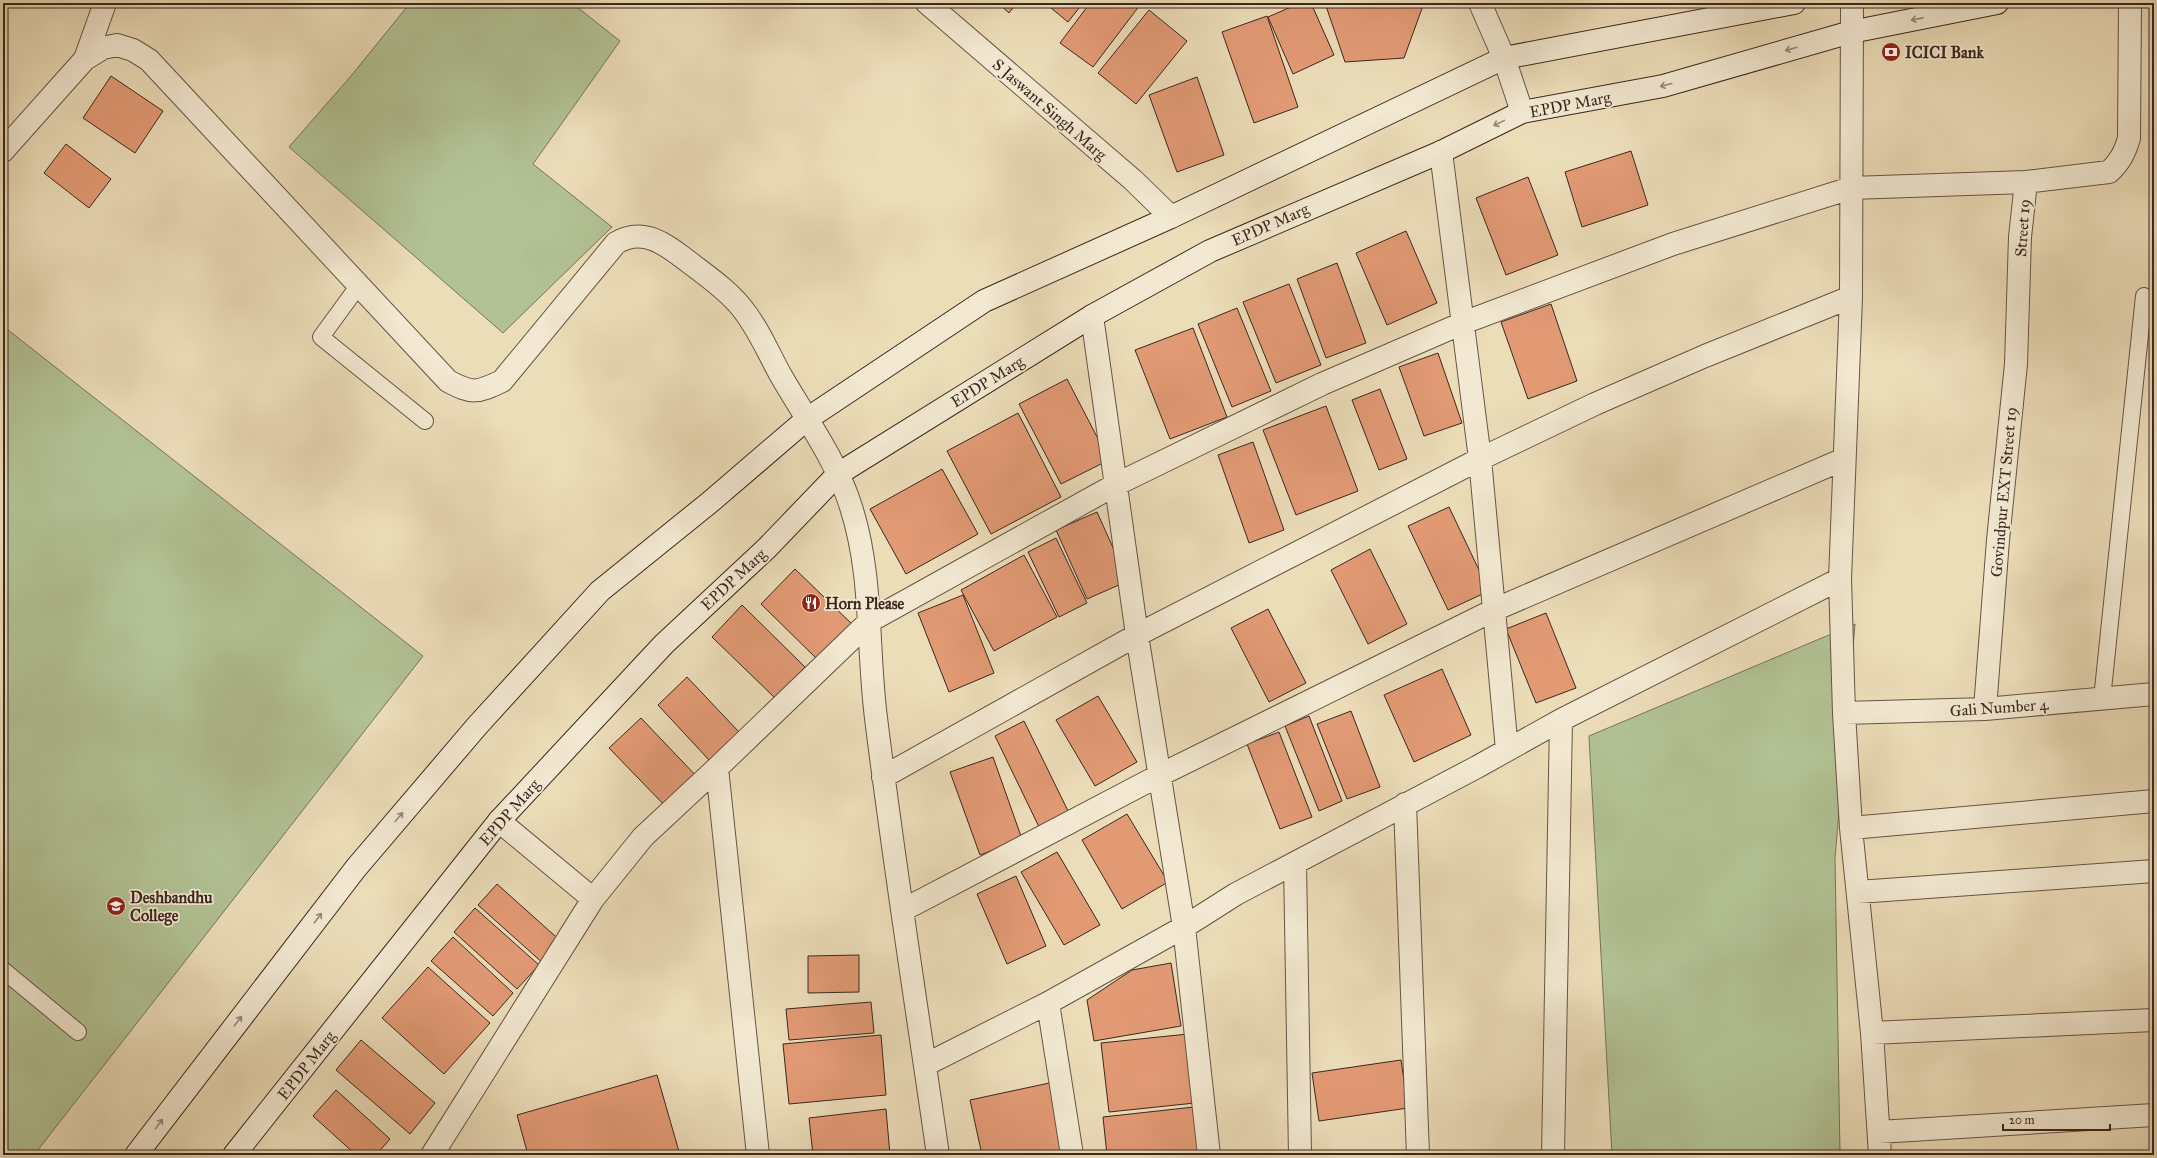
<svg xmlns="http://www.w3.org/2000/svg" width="2157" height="1158" viewBox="0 0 2157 1158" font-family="'IM FELL Great Primer',serif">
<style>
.green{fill:#b2c294;stroke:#76745a}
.building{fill:#e29a75;stroke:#3b271f}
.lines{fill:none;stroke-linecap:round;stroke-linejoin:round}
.service-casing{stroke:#675446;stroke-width:18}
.minor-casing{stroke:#675446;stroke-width:24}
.tertiary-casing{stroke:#675446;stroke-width:24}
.secondary-casing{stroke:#3b271f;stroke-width:24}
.service{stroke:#f3e9d2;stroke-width:16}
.minor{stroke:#f3e9d2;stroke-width:22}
.tertiary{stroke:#f3e9d2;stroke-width:22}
.secondary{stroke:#f3e9d2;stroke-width:22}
.oneway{stroke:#978878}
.labels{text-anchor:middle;stroke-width:3.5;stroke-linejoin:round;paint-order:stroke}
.poi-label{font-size:16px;font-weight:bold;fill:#3b271f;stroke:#f3e9d2;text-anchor:start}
.street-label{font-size:16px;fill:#3b271f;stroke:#f3e9d2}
</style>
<rect width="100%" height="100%" fill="#ecddb9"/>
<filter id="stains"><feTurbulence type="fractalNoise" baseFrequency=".005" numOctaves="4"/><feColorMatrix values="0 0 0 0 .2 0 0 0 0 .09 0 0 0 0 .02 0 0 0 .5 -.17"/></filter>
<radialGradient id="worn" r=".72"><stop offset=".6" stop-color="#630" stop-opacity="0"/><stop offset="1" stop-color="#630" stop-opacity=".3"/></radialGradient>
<!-- green -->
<path class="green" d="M410,3h162l48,38 -87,123 79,63 -109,106 -214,-186 62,-71z
M3,326l420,330 -389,499h-31z
M1855,624l-20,234 5,297h-228l-23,-419z"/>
<!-- building -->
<path class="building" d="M998,3h19l-8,10z
M1045,3h38l-15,19z
M1090,3l50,2 -47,62 -33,-24z
M1300,3h11l23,52 -41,19 -25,-57z
M1325,3h99l-20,55 -59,4z
M1149,10l38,31 -51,63 -38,-31z
M1267,16l31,91 -44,16 -32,-91z
M111,76l52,35 -28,42 -52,-35z
M1197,77l27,78 -47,17 -28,-77z
M66,144l45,35 -22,29 -45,-35z
M1631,151l17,54 -66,22 -17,-55z
M1528,177l30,78 -52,20 -30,-77z
M1406,231l31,72 -50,22 -31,-72z
M1337,263l29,80 -40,15 -29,-79z
M1289,284l32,81 -45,18 -33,-81z
M1551,304l26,77 -49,18 -27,-77z
M1237,308l34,83 -39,16 -34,-83z
M1193,328l34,89 -57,22 -35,-89z
M1438,353l24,70 -38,13 -25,-69z
M1067,379l42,81 -48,24 -42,-80z
M1380,389l27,70 -28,11 -27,-70z
M1326,406l32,85 -62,24 -33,-85z
M1018,413l43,84 -70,37 -44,-83z
M1253,442l31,88 -35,13 -31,-88z
M942,469l36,65 -72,40 -36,-65z
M1449,507l40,84 -41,19 -40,-84z
M1097,512l31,69 -41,18 -31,-69z
M1056,538l31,65 -28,14 -31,-65z
M1370,549l37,75 -39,20 -37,-74z
M1024,555l33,62 -63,34 -33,-61z
M795,569l60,58 -34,36 -60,-59z
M963,595l31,78 -45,19 -31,-79z
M742,605l63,62 -30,31 -63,-61z
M1268,609l38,74 -37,19 -38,-74z
M1546,613l30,75 -40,15 -30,-74z
M1442,669l29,66 -57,27 -30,-67z
M687,677l52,55 -30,28 -51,-55z
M1098,696l39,66 -42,24 -39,-66z
M1351,711l29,76 -33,12 -30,-75z
M1309,716l33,85 -23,10 -34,-85z
M641,718l59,62 -31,30 -60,-62z
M1024,721l46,94 -30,14 -45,-93z
M1279,732l33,85 -32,12 -33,-85z
M993,757l29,82 -42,16 -30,-83z
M1127,814l41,68 -46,27 -40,-69z
M1057,852l43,73 -36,20 -43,-73z
M1016,876l30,70 -39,18 -30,-70z
M497,884l67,60 -19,21 -67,-60z
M475,908l64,57 -22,24 -63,-57z
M453,937l60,56 -20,23 -62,-55z
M859,955v37l-51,1v-37z
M1171,963l10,63 -87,15 -7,-41 45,-30z
M428,967l62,56 -46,51 -62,-56z
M871,1002l3,31 -85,7 -3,-31z
M1188,1034l7,69 -86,9 -8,-69z
M881,1035l5,60 -97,9 -6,-60z
M361,1040l74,63 -25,31 -74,-64z
M1401,1060l7,48 -89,13 -7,-48z
M657,1075l23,80h-152l-11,-40z
M1054,1082l14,67 -30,6h-56l-12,-55z
M336,1090l54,49 -14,16h-20l-43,-39z
M1194,1107l5,44 -40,4h-52l-4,-38z
M886,1109l4,46h-77l-4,-37z"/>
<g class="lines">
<defs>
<path id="service" d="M359,285l-38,52 104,84
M2102,699l42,-403
M3,970l75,62"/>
<path id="minor" d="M1852,3l-1,294 -11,282 4,134 7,115 21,205 8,122
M85,59l20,-56
M3,151l82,-92 18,-11 14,-3 16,5 16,10 299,321c24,13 29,12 54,0l114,-138c30,-18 54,5 78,23 16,12 34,25 47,41 16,19 27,45 39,67 24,42 57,87 71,133 22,68 16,140 25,211 18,146 41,291 62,437
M1441,152l39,307 27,291
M1092,316l45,319 47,292 25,228
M1985,709l13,-169 18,-176 4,-127 6,-55
M1844,713l141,-4 169,-15
M717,768l41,387
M883,777l254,-142 343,-176 115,-55 110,-48 146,-59
M1405,804l13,351
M499,821l94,78
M1851,828l303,-27
M1295,863l5,292
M1858,892l296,-21
M903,910l257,-135 336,-166 348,-150
M1048,1003l24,152
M1872,1033l282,-13
M925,1065l123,-62 136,-76 52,-33 241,-127 84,-47 279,-141
M1879,1132l275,-17
M432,1155l161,-256 50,-62 74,-69 153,-147 245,-136 207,-101 141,-61 210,-79 178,-56 175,-6 83,-10c11,-10 16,-20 20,-34l1,-135
M1553,1155l8,-435"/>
<path id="tertiary" d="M927,3l206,177 38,37
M1480,3l24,55 18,54"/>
<path id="secondary" d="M136,1155l220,-287 121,-142 123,-135 109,-88 98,-84 177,-118 187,-84 333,-159 290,-55
M234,1155l265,-334 165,-177 103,-96 71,-74 254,-158 118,-65 231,-99 81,-40 141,-26 188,-54 146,-29"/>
</defs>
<!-- service casing -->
<use href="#service" class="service-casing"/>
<!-- minor casing -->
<use href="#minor" class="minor-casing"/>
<!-- tertiary casing -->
<use href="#tertiary" class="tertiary-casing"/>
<!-- secondary casing -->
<use href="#secondary" class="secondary-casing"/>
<!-- service -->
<use href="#service" class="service"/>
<!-- minor -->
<use href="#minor" class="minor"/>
<!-- tertiary -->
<use href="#tertiary" class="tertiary"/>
<!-- secondary -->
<use href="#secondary" class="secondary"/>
</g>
<!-- one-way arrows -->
<defs><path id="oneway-shaft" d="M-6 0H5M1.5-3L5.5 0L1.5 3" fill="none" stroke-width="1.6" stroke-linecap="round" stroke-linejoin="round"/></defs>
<g class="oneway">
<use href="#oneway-shaft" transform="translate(1917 19) rotate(169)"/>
<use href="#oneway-shaft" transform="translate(1791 49) rotate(164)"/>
<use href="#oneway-shaft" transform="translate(1666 85) rotate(165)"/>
<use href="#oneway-shaft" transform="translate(1499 123) rotate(154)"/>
<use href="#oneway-shaft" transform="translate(399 817) rotate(-50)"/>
<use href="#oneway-shaft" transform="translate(318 918) rotate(-53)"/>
<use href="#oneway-shaft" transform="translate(238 1021) rotate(-53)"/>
<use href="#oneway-shaft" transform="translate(159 1124) rotate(-53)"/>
</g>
<!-- icons -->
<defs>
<symbol id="bank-disc" viewBox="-11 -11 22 22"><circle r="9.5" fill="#8f2418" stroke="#f3e9d2"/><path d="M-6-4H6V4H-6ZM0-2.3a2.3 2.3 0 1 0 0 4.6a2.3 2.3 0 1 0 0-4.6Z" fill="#fff"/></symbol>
<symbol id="restaurant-disc" viewBox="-11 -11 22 22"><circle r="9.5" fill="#8f2418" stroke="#f3e9d2"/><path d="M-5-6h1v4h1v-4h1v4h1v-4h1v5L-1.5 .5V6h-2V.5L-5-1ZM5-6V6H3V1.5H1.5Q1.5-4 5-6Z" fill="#fff"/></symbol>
<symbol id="university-disc" viewBox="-11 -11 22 22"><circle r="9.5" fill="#8f2418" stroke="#f3e9d2"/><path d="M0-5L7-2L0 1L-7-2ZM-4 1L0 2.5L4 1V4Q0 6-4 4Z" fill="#fff"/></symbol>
</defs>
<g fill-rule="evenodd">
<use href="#bank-disc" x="1880" y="41" width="22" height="22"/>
<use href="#restaurant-disc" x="800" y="592" width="22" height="22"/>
<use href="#university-disc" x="105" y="895" width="22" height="22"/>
</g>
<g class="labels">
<!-- poi labels -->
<g class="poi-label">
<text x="1905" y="58">ICICI Bank</text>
<text x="825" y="609">Horn Please</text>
<text x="130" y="903">Deshbandhu<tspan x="130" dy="18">College</tspan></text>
</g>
<!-- street labels -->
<g class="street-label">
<text transform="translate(1570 104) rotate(-11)" y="6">EPDP Marg</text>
<text transform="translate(1050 109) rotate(41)" y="6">S Jaswant Singh Marg</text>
<text transform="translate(1270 224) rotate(-24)" y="6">EPDP Marg</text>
<text transform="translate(2022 228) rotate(-86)" y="6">Street 19</text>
<text transform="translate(987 381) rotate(-32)" y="6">EPDP Marg</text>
<text transform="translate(2003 492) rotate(-85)" y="6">Govindpur EXT Street 19</text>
<text transform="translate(733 579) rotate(-43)" y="6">EPDP Marg</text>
<text transform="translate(1999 707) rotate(-4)" y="6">Gali Number 4</text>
<text transform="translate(509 812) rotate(-49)" y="6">EPDP Marg</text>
<text transform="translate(306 1065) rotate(-52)" y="6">EPDP Marg</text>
</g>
</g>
<!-- margin -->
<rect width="2157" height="1158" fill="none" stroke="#ecddb9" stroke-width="16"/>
<rect x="4" y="4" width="2149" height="1150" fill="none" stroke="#3b271f" stroke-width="2"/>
<rect x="8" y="8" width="2141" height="1142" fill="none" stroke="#3b271f"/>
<!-- scale -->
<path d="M2003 1124v6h107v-6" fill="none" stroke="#3b271f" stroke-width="2"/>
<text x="2009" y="1124" font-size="12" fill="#3b271f" stroke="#f3e9d2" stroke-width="3" paint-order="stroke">20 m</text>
<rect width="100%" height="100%" filter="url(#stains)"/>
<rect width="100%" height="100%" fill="url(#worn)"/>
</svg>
